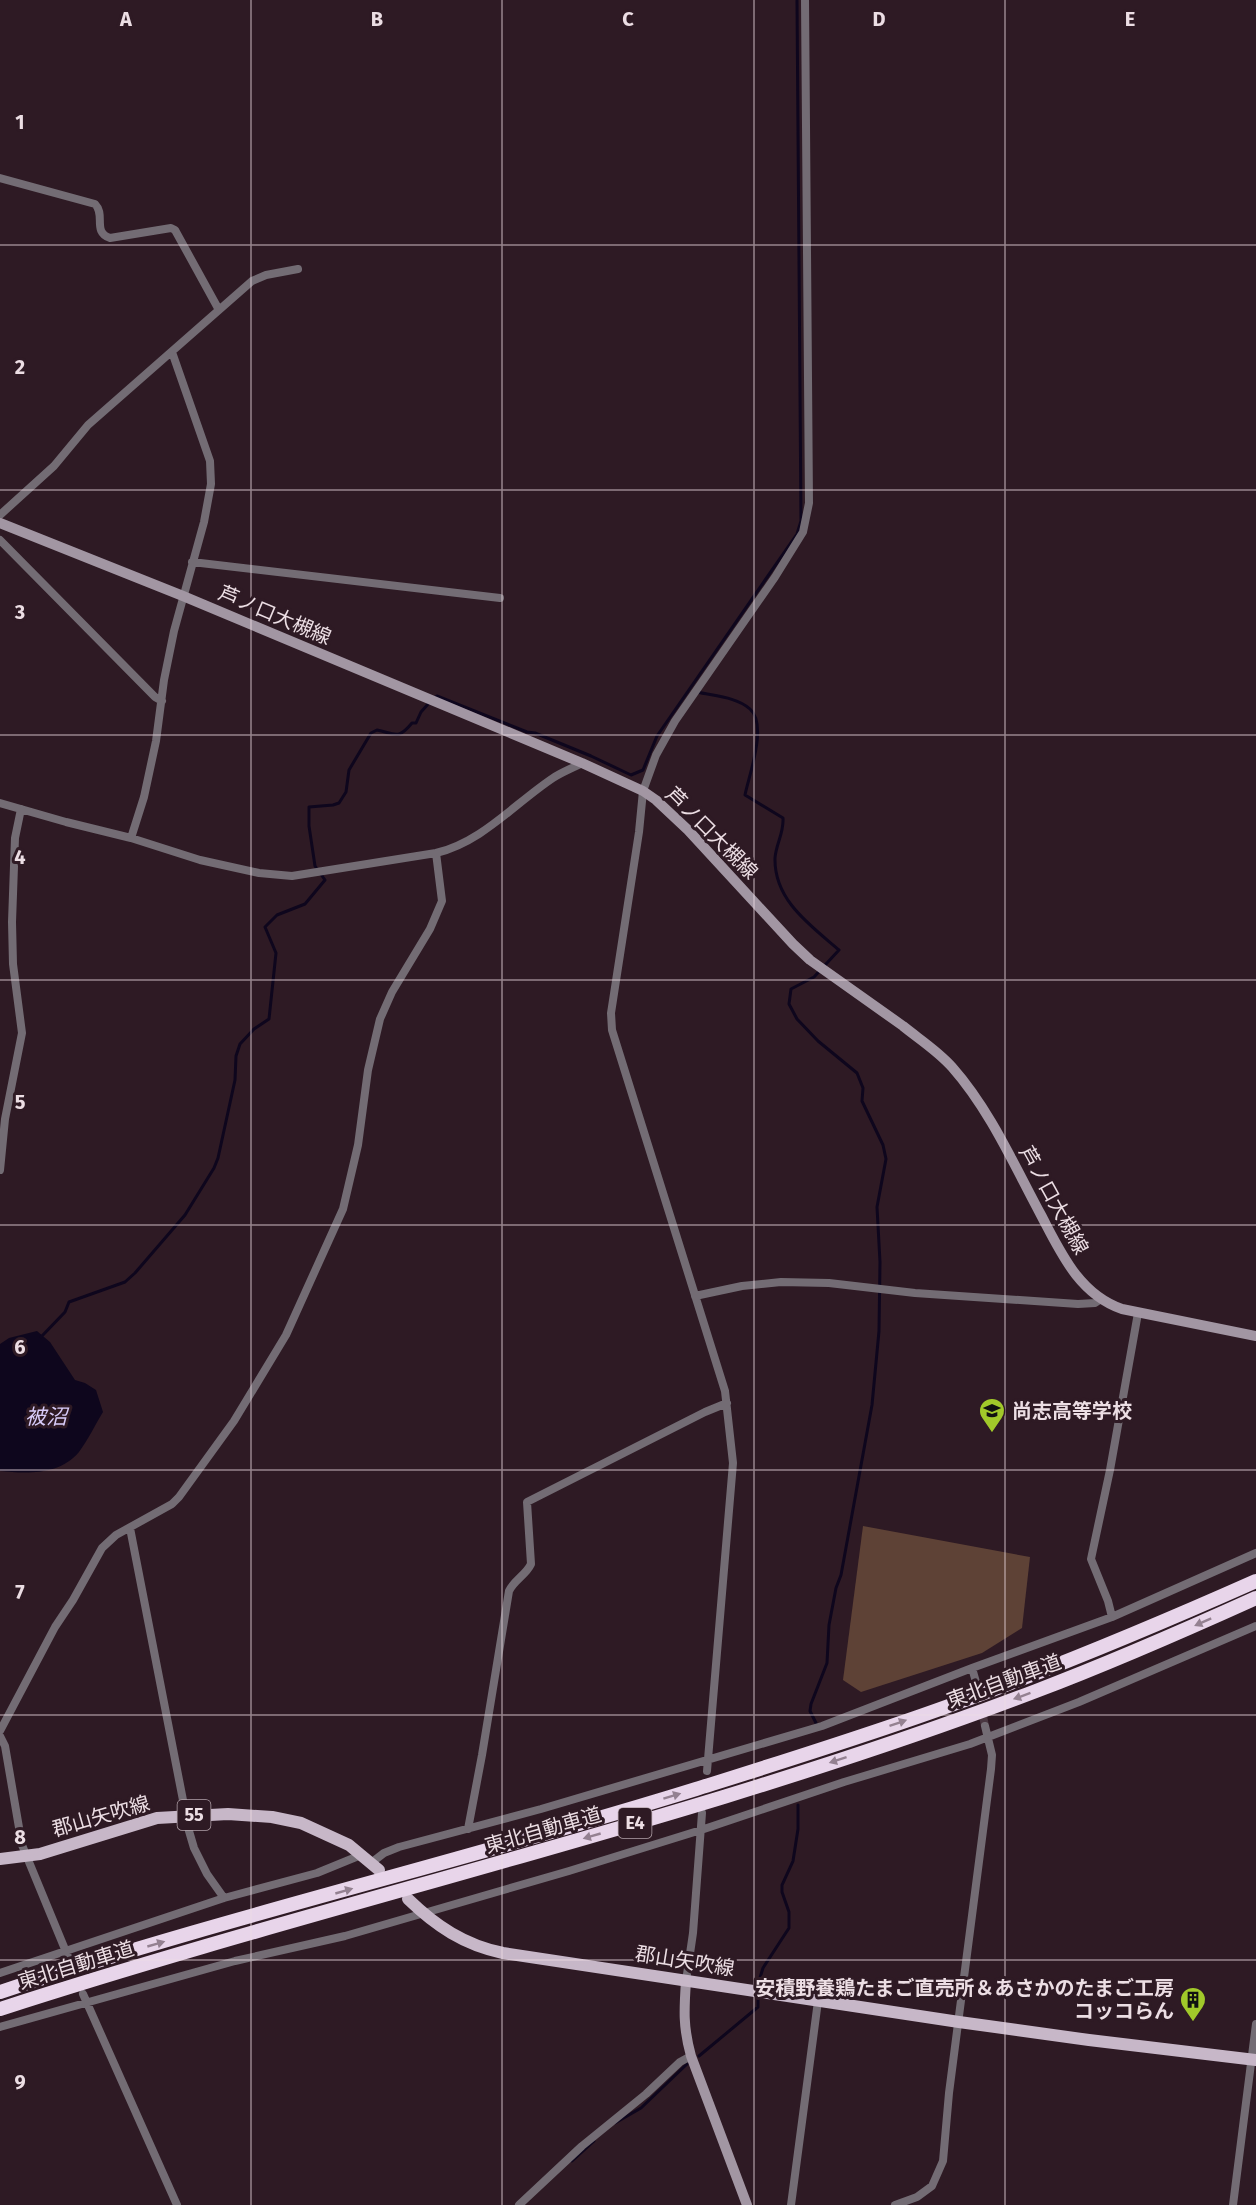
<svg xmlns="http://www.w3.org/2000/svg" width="1256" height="2205" viewBox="0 0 1256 2205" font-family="'Fira Sans','Noto Sans JP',sans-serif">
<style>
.green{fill:#5e4236}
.water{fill:#0e061d}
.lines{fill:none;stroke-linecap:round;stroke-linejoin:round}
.stream{stroke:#0e061d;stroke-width:3}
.street-tunnel{stroke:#4a3741;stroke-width:8;stroke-dasharray:8 4;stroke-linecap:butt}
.street{stroke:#736c74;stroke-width:8}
.secondary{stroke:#a296a3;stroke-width:10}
.primary{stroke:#c7b7c8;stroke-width:12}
.highway{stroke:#e8d5ea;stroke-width:14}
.oneway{fill:#948191}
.grid{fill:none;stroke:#ecdee4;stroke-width:1.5;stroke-opacity:0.55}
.labels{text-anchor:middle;stroke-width:6;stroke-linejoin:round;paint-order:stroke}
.shield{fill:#2e1a24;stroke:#b3a3aa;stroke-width:1.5}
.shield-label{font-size:18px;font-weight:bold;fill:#ecdee4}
.street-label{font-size:20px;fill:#ecdee4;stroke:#2e1a24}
.poi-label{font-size:20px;font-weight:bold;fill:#ecdee4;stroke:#2e1a24;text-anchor:start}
.water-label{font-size:21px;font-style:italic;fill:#d7cbf8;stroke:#2e1a24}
.grid-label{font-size:20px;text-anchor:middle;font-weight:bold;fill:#ecdee4;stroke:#2e1a24;stroke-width:6;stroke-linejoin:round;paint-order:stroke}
</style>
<rect width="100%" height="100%" fill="#2e1a24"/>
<!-- green -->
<path class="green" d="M863,1526l167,31 -8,71 -40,25 -121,39 -18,-12z"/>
<!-- water -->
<path class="water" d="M37,1331l13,11 25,38 10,3 11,7 7,22c-8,13 -15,28 -24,40 -19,23 -52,22 -79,19v-127l9,-6z"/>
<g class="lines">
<!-- stream -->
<path class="stream" d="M697,692c17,4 40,5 53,17 18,16 -1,66 -5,86l38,23c1,15 -7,26 -8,40 -1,42 35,67 64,92l-25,27 -23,12 -2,15 8,15 21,22 39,32 6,15 -1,13 21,44 3,14 -9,48 3,55 -1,69 -7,74 -31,170 -5,13 -7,37 -2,38 -16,41 -1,7 6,12
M434,698l3,-2 90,36 8,1 56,23 40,19 12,-5 14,-34 140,-202 4,-13 -4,-521
M41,1337l24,-25 4,-10 56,-20 10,-9 50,-58 29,-47 4,-10 17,-78 1,-24 4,-12 14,-15 15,-10 7,-66 -11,-26 12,-12 28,-11 20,-24 -10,-14 -6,-40v-19l24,-2 6,-2 7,-11 3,-22 22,-37 6,-3c19,4 21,10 35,-7h4l5,-11 8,-9
M759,1981l4,-13 26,-40v-16l-7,-20v-7l11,-24 5,-32v-24
M699,2056l59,-49v-8
M615,2123l26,-15 46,-44
M572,2161l22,-20"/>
<!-- street-tunnel -->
<path class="street-tunnel" d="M976,1682l9,44"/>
<!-- street -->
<path class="street" d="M0,178l95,26c11,11 -3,28 15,34l61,-10 4,2 44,80
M0,515l54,-49 34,-41 164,-144 14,-6 32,-6
M0,540l155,157 7,4
M192,562l308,36
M0,803l66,19 65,16 69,22 59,13 33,3 144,-23c46,-11 78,-49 117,-75 9,-6 20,-10 29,-15
M131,838l13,-41 12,-56 8,-61 10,-49 30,-109 7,-38 -1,-23 -38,-109
M0,1170l5,-51 17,-86 -9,-69 -1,-42 3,-84 6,-29
M695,1296l47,-10 39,-4 48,1 86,10 163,11 17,-1 6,-4
M130,1528l59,303 5,17 13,26 17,24
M1112,1617l-4,-16 -17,-42 19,-89 28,-157
M972,1668l4,14
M0,1731l55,-104 18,-27 29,-52 14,-13 56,-31 7,-7 55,-76 52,-86 57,-126 15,-64 10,-75 12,-51 12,-27 38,-63 12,-28 -6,-48
M0,1736l5,10 17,99 47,114
M707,1771l26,-308 -8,-72 -113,-361 -1,-17 28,-181 4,-41 13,-36 19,-34 100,-144 28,-45 6,-29 -4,-503
M468,1829l14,-74 27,-164c5,-11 17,-16 22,-27l-4,-62 178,-90 22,-9
M371,1863l13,-10 15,-6 142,-38 281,-83 150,-58 140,-51 144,-64
M0,1973l224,-75 93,-25 44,-18
M686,1981l7,-48 9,-120
M83,1994l94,211
M0,2027l235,-66 110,-25 224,-65 132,-41 143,-48 126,-38 109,-42 177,-76
M519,2205l63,-59 64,-52 34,-32 11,-6
M791,2205l27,-204
M895,2205l22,-8 15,-11 11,-25 6,-68 42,-324 1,-14 -7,-29
M1233,2205l23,-181"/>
<!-- secondary -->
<path class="secondary" d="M0,523l183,73 399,167 61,28 13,9 32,30 105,114 17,16c31,22 62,44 93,66 16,13 35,25 49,41 38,43 62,98 89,148 20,38 38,79 81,94l134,27
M686,1981c-2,29 -3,46 5,75l56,149"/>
<!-- primary -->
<path class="primary" d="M0,1859l40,-5 117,-36 71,-4 44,3 29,6 48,22 30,25
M408,1899c28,27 56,46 95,54l456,69 130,18 167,20"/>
<!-- highway -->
<path class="highway" d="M0,1992c229,-76 465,-131 696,-203 86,-27 173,-54 258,-85 103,-37 203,-79 302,-123
M0,2009c343,-111 698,-189 1036,-318 74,-28 147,-60 220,-93"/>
</g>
<!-- one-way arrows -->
<defs><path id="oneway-solid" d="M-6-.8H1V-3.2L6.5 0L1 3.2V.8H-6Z" transform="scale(1.5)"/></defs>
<g class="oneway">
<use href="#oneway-solid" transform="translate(1203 1622) rotate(156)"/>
<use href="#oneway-solid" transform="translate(1022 1696) rotate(160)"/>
<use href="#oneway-solid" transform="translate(898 1723) rotate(-19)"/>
<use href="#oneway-solid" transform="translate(838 1760) rotate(162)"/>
<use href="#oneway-solid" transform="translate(672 1796) rotate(-17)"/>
<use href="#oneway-solid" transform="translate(592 1836) rotate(164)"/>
<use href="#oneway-solid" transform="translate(344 1891) rotate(-16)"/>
<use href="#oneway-solid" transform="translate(156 1944) rotate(-16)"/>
</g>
<!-- grid -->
<path class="grid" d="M251,0v2205M502,0v2205M754,0v2205M1005,0v2205M0,245h1256M0,490h1256M0,735h1256M0,980h1256M0,1225h1256M0,1470h1256M0,1715h1256M0,1960h1256"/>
<!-- icons -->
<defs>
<symbol id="school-pin" viewBox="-11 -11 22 30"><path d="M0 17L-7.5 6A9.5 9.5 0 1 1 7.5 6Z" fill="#a1c92a" stroke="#2e1a24"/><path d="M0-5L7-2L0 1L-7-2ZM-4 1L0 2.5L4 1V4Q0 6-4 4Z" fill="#111"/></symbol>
<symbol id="building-pin" viewBox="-11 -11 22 30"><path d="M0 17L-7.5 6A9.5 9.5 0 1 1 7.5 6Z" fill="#a1c92a" stroke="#2e1a24"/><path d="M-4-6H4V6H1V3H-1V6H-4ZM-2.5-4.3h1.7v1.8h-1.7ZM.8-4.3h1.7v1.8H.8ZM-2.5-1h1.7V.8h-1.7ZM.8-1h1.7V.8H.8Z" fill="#111"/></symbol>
</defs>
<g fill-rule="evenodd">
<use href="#school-pin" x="977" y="1396" width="30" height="40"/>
<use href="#building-pin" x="1178" y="1985" width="30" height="40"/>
</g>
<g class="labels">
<!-- shield labels -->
<g class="shield">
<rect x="177.5" y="1800" width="33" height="30" rx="4.5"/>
<rect x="618.5" y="1808" width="33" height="30" rx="4.5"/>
</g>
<g class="shield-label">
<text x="194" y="1821">55</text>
<text x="635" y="1829">E4</text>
</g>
<!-- street labels -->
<g class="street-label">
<text transform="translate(275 615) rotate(23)" y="7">芦ノ口大槻線</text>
<text transform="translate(712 833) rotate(45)" y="7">芦ノ口大槻線</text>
<text transform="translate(1054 1200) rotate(61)" y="7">芦ノ口大槻線</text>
<text transform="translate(1004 1681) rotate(-20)" y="7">東北自動車道</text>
<text transform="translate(101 1816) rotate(-16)" y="7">郡山矢吹線</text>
<text transform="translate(543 1830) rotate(-16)" y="7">東北自動車道</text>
<text transform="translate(685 1961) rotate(9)" y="7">郡山矢吹線</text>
<text transform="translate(76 1965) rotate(-17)" y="7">東北自動車道</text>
</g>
<!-- poi labels -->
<g class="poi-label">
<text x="1012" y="1418">尚志高等学校</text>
<text x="1174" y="1995" text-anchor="end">安積野養鶏たまご直売所＆あさかのたまご工房<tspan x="1174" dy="23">コッコらん</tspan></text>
</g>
<!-- water labels -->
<g class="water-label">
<text x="46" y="1424">被沼</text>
</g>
</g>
<g class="grid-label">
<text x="126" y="26">A</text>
<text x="377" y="26">B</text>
<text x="628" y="26">C</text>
<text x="879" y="26">D</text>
<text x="1130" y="26">E</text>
<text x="20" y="129">1</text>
<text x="20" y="374">2</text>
<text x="20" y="619">3</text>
<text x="20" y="864">4</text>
<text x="20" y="1109">5</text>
<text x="20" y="1354">6</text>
<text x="20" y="1599">7</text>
<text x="20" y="1844">8</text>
<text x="20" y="2089">9</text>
</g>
</svg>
